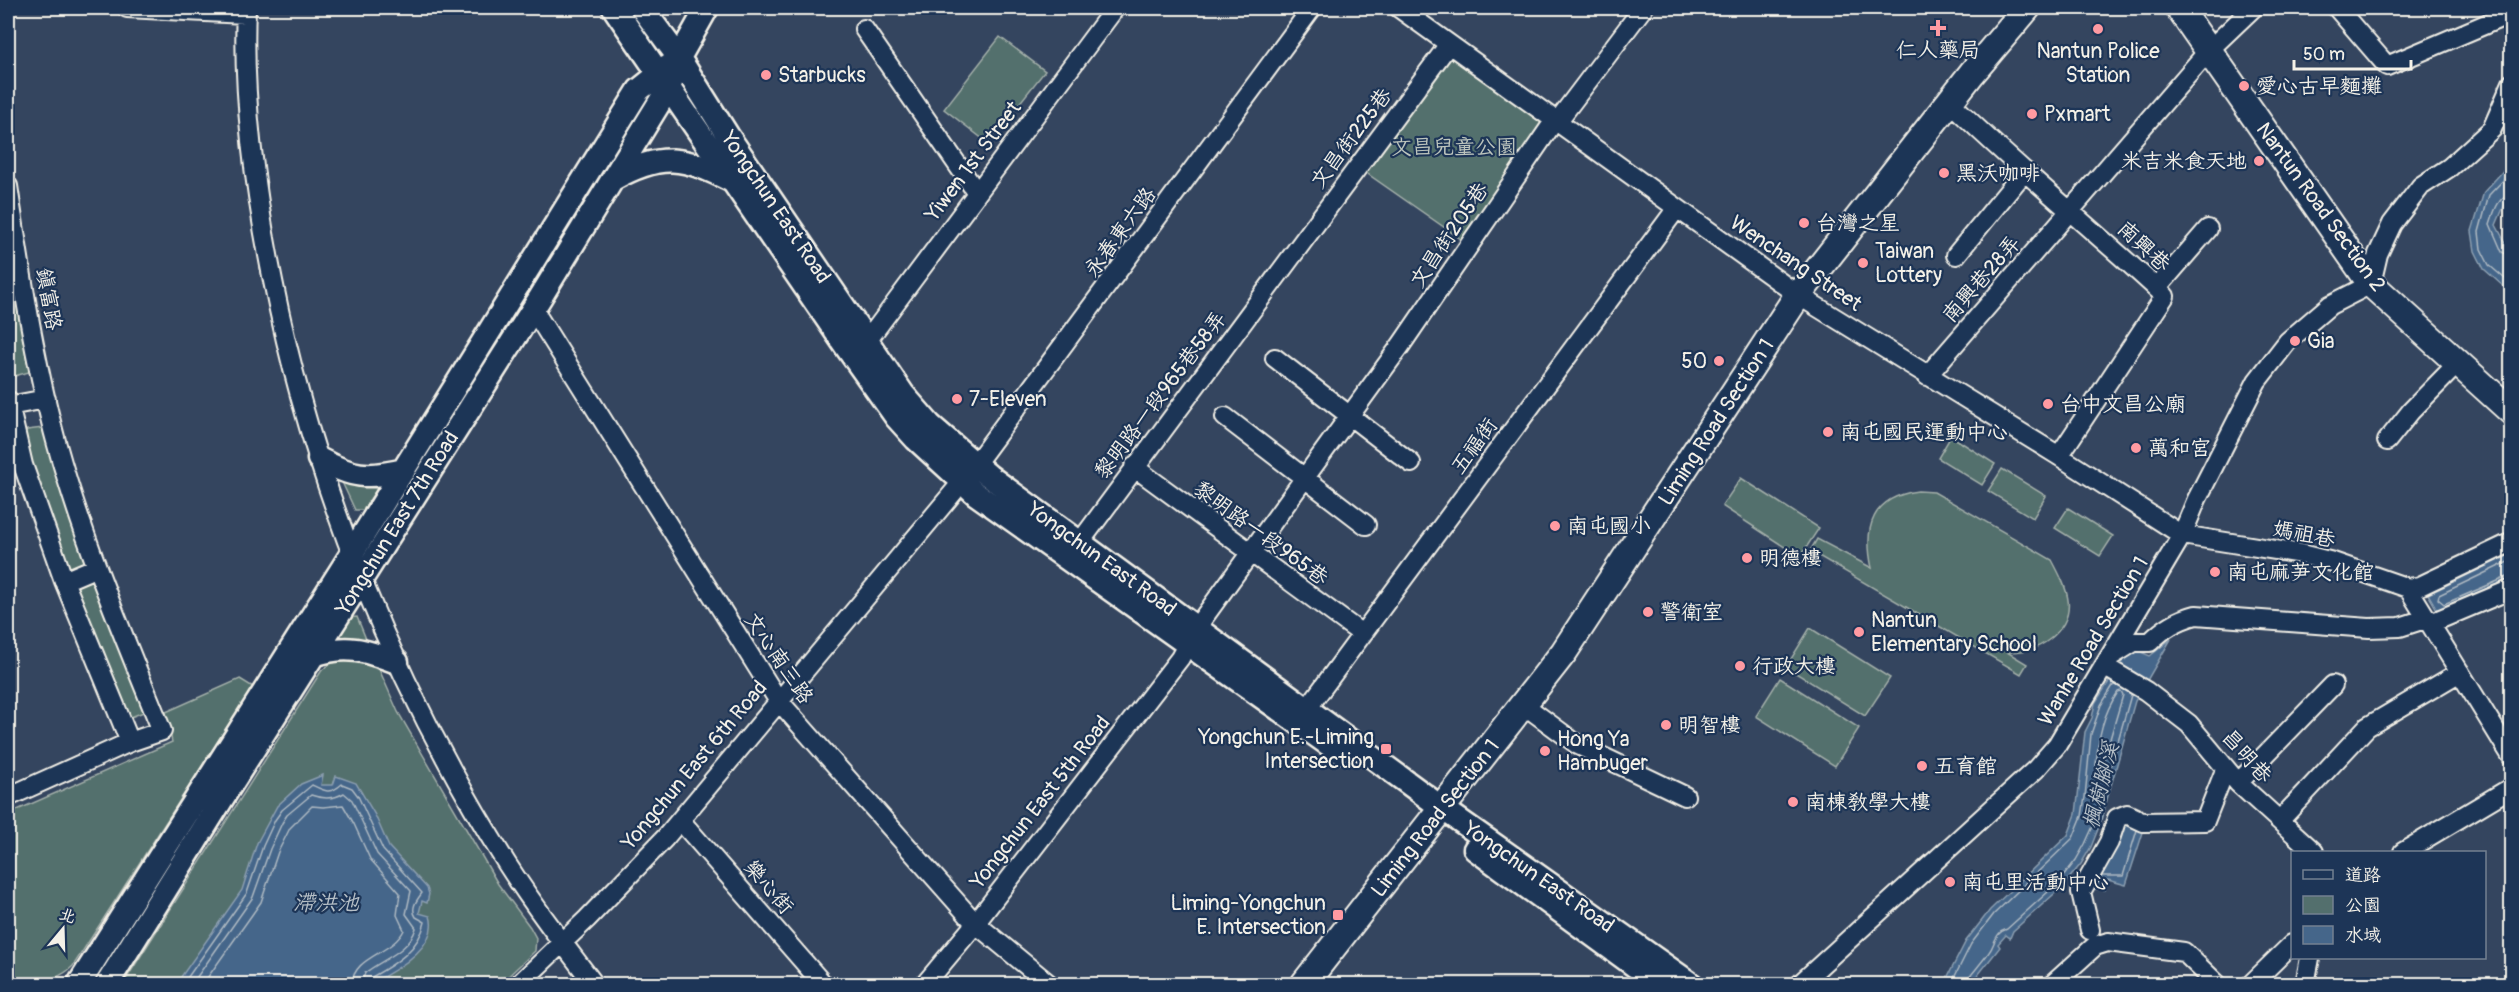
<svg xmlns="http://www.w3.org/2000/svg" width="2519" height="992" viewBox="0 0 2519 992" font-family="Pangolin,'LXGW WenKai TC',sans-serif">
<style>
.green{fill:#536f6d;stroke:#a4b0aa;stroke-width:1.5}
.water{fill:#45668a;stroke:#8b9eb0;stroke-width:1.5}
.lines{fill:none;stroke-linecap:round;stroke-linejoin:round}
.shore{stroke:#aeb9c2;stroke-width:1.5}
.minor-casing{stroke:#f4f1e8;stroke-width:22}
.tertiary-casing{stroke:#f4f1e8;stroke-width:27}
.secondary-casing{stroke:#f4f1e8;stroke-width:30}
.minor{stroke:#1d3557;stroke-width:18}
.tertiary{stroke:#1d3557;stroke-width:22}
.secondary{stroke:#1d3557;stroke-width:26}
.poi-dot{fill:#ff9aa2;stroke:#1d3557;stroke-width:2}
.labels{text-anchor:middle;stroke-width:4.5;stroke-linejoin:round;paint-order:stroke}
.poi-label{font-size:21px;fill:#f4f1e8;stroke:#1d3557;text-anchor:start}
.street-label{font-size:21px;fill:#f4f1e8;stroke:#1d3557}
.park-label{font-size:21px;fill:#bcc4bd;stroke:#1d3557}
.water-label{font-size:22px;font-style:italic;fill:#b7c0c7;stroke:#1d3557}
</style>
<rect width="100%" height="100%" fill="#34455f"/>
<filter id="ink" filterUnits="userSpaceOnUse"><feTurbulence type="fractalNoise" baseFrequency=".0167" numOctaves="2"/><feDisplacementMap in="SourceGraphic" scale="12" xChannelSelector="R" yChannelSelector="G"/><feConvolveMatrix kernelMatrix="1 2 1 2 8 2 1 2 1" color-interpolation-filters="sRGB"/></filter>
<g filter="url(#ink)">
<!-- green -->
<path class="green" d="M1000,37l45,34 -57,72 -44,-34z
M1447,55l96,68 -82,116 -96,-67z
M8,231l22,136 -1,5 -18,5 -3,-6z
M43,428l3,4 42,129 -18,11 -6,-7 -41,-130 4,-5z
M1951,436l44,28 -13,21 -44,-27z
M2002,469l44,27 -13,22 -45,-27z
M1741,478l78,50 -19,29 -78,-51z
M341,480l39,4 -17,26h-8z
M1918,491l16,1 118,68c16,30 28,55 -2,79 -14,11 -26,13 -43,13l20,12 -6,10 -211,-123 7,-12 55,29c-9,-41 0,-71 46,-77z
M2068,508l45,28 -13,20 -45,-28z
M91,577l3,2 52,132 -15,6 -4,-2 -54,-129z
M357,617l11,27 -32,-3 12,-23z
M1810,628l80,50 -25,38 -79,-49z
M351,657l28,12 19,43 100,172 32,43 6,11 -1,13 -35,33h-377l199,-314 8,-6z
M1780,678l79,50 -24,38 -79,-50z
M240,679l13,8 -180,279c-17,17 -43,17 -65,12v-164l164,-72 -6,-30z"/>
<!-- water -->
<path class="water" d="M2511,162v35l-6,7 -9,21 15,28v40l-27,-24 -9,-18 -3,-20 12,-39z
M2511,554v26l-72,33 -11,-19z
M2171,639l-36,62 -35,123 -9,23 -10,17 -18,22 -50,45 -3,7 -4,-3 -8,9 2,3 -29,37h-27l22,-43 24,-31 78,-75 8,-21 9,-82 7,-14 3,-15 36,-55 19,8z
M323,775l-2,10h12l3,-9 20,7 19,32 14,32 38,41 2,6 -2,9 -5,-2 -3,12 11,3c10,31 -38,57 -60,68h-194l66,-94 15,-47 20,-37 24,-22z
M2118,820l27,6 -19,59 -18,-5 -3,10 -16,-2z"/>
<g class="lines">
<!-- shore -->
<path class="shore" d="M2512,171l-23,24 -10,37 2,17 8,16 23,20
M2512,193c-14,3 -18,19 -22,31l12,28 10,5
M2512,560l-73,35 -1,4 6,5 68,-29
M2121,691l2,4 -21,71 -4,2 -2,-3c2,-27 7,-51 22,-73z
M2102,876h21l14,-46
M183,984l64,-91 16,-47 12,-26 7,-10 30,-25c12,6 18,10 30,-1l10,4 6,8 25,54 39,43c-5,7 -12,15 -6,24l9,5c-6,28 -30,42 -53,55l-3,7
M192,984l61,-87 17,-48 12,-26 5,-8 24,-20c11,4 22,5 33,-2l8,7 25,54 34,37 -5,23 10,14c-7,24 -34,31 -51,45l-4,11
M203,984l58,-82 17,-50 12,-24 22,-22 11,1 20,-2 11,19 16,35 30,34 -3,22 7,15c-11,24 -51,26 -52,54
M1951,984l20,-40 23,-30 79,-76 9,-22 3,-19 6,-63 10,-29 13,-21
M1967,984l1,-5c5,-7 22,-26 24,-32 4,-8 5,-15 15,-18l52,-47 17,-22 9,-16 10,-22 36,-127"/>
<defs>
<path id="minor" d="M127,8l118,6
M246,8c-4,91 9,184 27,273 41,207 122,405 234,583 27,42 57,81 87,120
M1399,8l399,287 261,161 123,79 119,19 32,8 75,26 12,-2 92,-44
M2337,8l50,58 125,-53
M864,29l113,164
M1950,102c69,68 144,128 215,194l-106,160
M1557,122l86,-114
M8,186c13,87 26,174 49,259 27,98 67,192 105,286l-32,11 -122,55
M1956,255l68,-83
M2157,288l51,-59
M533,309l245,391 197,223 74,61
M867,341l248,-333
M1275,358l136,105
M1927,376l283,-327 43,-41
M8,400l15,65 41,116 66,161
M9,406l37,-7
M1225,417l141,108
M2387,441l24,-30 47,-48
M1134,467l228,167
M1072,553l377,-509
M64,581l33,-14
M2408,588l104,169
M2431,623l81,-34
M2113,655l21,-13h16c14,-14 27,-22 46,-27l173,13 31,-1 28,-9
M2104,666l42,25 43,33 49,59 76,69
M1524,705l54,40 107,51
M1307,709l370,-501
M2238,783l95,-98
M680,820l143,164
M2280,820l87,-93 93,-55
M2403,852l109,-65
M2090,930l-9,-38 28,-50 8,-24 10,-4 17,8 61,-1 20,-51
M519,984l68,-65 78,-81 297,-356 350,-474
M925,984l46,-55 209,-271 16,-30 205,-283 154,-225
M1800,984l236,-215 21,-24 125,-210 15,-36 60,-118 31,-40 42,-36 41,-21 7,-30 14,-30 29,-38 29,-19 42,-38 20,-46
M2053,984l42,-38 13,-4 76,10 33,32
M2251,984l41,-40
M2305,984l5,-26"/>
<path id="tertiary" d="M614,8l233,340 49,69 20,22 60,55 362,257
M642,8l37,50 49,78 175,258 27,31 59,51 453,332 249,176
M613,179c49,-27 70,-23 119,2
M319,459c33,18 48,20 85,11
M313,655c33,-11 52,-5 84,7
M1475,849l185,135
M79,984l273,-431 287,-463 40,-32 28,-50
M107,984l120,-193 313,-493 129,-211 5,-12"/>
<path id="secondary" d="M2179,8l192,276 141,128
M1304,984l260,-332 234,-357 174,-222 55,-65"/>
</defs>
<!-- minor casing -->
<use href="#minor" class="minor-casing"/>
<!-- tertiary casing -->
<use href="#tertiary" class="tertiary-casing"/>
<!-- secondary casing -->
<use href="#secondary" class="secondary-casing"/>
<!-- minor -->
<use href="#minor" class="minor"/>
<!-- tertiary -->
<use href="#tertiary" class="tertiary"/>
<!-- secondary -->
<use href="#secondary" class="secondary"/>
</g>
</g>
<!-- markers -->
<g class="poi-dot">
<path d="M1935 19h6v6h6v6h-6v6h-6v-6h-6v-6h6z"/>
<circle cx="2098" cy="29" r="6"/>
<circle cx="766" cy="75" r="6"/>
<circle cx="2244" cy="86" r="6"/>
<circle cx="2032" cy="114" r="6"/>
<circle cx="2259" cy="161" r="6"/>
<circle cx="1944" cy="173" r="6"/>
<circle cx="1804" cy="223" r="6"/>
<circle cx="1863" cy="263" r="6"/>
<circle cx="2295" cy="341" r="6"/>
<circle cx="1719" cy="361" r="6"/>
<circle cx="957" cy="399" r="6"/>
<circle cx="2048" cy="404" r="6"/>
<circle cx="1828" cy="432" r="6"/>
<circle cx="2136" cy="448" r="6"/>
<circle cx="1555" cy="526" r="6"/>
<circle cx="1747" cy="558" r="6"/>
<circle cx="2215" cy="572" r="6"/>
<circle cx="1648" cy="612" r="6"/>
<circle cx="1859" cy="632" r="6"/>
<circle cx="1740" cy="666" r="6"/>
<circle cx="1666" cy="725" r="6"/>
<rect x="1380" y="743" width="12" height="12" rx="3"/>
<circle cx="1545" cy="751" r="6"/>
<circle cx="1922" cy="766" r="6"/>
<circle cx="1793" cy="802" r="6"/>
<circle cx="1950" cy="882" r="6"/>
<rect x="1332" y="909" width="12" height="12" rx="3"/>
</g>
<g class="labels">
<!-- poi labels -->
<g class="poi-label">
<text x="1938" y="57" text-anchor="middle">仁人藥局</text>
<text x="2098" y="58" text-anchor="middle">Nantun Police<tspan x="2098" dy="24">Station</tspan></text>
<text x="778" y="82">Starbucks</text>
<text x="2256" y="93">愛心古早麵攤</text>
<text x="2044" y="121">Pxmart</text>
<text x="2247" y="168" text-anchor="end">米吉米食天地</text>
<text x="1956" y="180">黑沃咖啡</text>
<text x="1816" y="230">台灣之星</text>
<text x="1875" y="258">Taiwan<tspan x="1875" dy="24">Lottery</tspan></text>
<text x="2307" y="348">Gia</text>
<text x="1707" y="368" text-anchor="end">50</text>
<text x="969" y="406">7-Eleven</text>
<text x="2060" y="411">台中文昌公廟</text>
<text x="1840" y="439">南屯國民運動中心</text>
<text x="2148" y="455">萬和宮</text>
<text x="1567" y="533">南屯國小</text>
<text x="1759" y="565">明德樓</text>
<text x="2227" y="579">南屯麻芛文化館</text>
<text x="1660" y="619">警衛室</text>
<text x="1871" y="627">Nantun<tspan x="1871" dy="24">Elementary School</tspan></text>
<text x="1752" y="673">行政大樓</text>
<text x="1678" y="732">明智樓</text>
<text x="1374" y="744" text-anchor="end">Yongchun E.-Liming<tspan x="1374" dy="24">Intersection</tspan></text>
<text x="1557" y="746">Hong Ya<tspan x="1557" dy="24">Hambuger</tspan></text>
<text x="1934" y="773">五育館</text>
<text x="1805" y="809">南棟教學大樓</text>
<text x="1962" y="889">南屯里活動中心</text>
<text x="1326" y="910" text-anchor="end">Liming-Yongchun<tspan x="1326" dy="24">E. Intersection</tspan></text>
</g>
<!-- street labels -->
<g class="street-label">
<text transform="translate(1351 138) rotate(-53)" y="7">文昌街225巷</text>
<text transform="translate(973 161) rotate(-53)" y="7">Yiwen 1st Street</text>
<text transform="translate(776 207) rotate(56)" y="7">Yongchun East Road</text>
<text transform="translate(2321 207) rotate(54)" y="7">Nantun Road Section 2</text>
<text transform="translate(1120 232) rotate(-54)" y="7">永春東六路</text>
<text transform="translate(1449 235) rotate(-56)" y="7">文昌街205巷</text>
<text transform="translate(2144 246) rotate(43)" y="7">南興巷</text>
<text transform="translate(1796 263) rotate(34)" y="7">Wenchang Street</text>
<text transform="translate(1981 279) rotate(-49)" y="7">南興巷28弄</text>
<text transform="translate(49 299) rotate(80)" y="7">鎮富路</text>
<text transform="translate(1160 395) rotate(-53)" y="7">黎明路一段965巷58弄</text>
<text transform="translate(1716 422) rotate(-57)" y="7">Liming Road Section 1</text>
<text transform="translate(1474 446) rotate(-54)" y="7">五福街</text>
<text transform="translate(397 523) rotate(-58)" y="7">Yongchun East 7th Road</text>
<text transform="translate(1261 533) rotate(36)" y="7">黎明路一段965巷</text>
<text transform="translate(2304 534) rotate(11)" y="7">媽祖巷</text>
<text transform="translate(1102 559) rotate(36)" y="7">Yongchun East Road</text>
<text transform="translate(2093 641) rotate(-59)" y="7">Wanhe Road Section 1</text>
<text transform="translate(779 658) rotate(56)" y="7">文心南三路</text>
<text transform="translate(2247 756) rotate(48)" y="7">昌明巷</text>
<text transform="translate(694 765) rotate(-50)" y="7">Yongchun East 6th Road</text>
<text transform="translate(1040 802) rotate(-52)" y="7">Yongchun East 5th Road</text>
<text transform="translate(1435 818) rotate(-52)" y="7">Liming Road Section 1</text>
<text transform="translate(1539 877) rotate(35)" y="7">Yongchun East Road</text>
<text transform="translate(769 887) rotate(49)" y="7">樂心街</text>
</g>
<!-- park labels -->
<g class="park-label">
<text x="1454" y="154">文昌兒童公園</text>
</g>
<!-- water labels -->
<g class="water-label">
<text transform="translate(2100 785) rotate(-76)" y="8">楓樹腳溪</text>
<text x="326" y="910">滯洪池</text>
</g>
</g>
<!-- margin -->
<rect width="2519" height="992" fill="none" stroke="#1d3557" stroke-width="30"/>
<rect x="15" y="15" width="2489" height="962" fill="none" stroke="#f4f1e8" stroke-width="2" filter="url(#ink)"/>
<!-- legend -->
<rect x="2291" y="851" width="195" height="108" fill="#1d3557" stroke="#738091" stroke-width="1.5"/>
<rect x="2303" y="870" width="30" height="9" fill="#1d3557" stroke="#738091" stroke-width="1.5"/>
<text x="2345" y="881" font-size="18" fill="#f4f1e8">道路</text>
<rect x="2303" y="896" width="30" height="18" fill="#536f6d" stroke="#738091" stroke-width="1.5"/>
<text x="2345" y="911" font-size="18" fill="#f4f1e8">公園</text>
<rect x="2303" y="926" width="30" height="18" fill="#45668a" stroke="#738091" stroke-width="1.5"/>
<text x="2345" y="941" font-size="18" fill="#f4f1e8">水域</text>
<!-- north arrow -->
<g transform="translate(63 929) rotate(19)" stroke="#1d3557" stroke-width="4.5" paint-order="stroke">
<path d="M0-4.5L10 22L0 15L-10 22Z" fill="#f4f1e8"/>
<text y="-9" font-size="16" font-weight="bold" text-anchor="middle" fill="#f4f1e8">北</text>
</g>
<!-- scale -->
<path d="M2294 60v9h117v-9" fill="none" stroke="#f4f1e8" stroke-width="3"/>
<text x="2303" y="60" font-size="18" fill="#f4f1e8" stroke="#1d3557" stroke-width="4.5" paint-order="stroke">50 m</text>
</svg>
